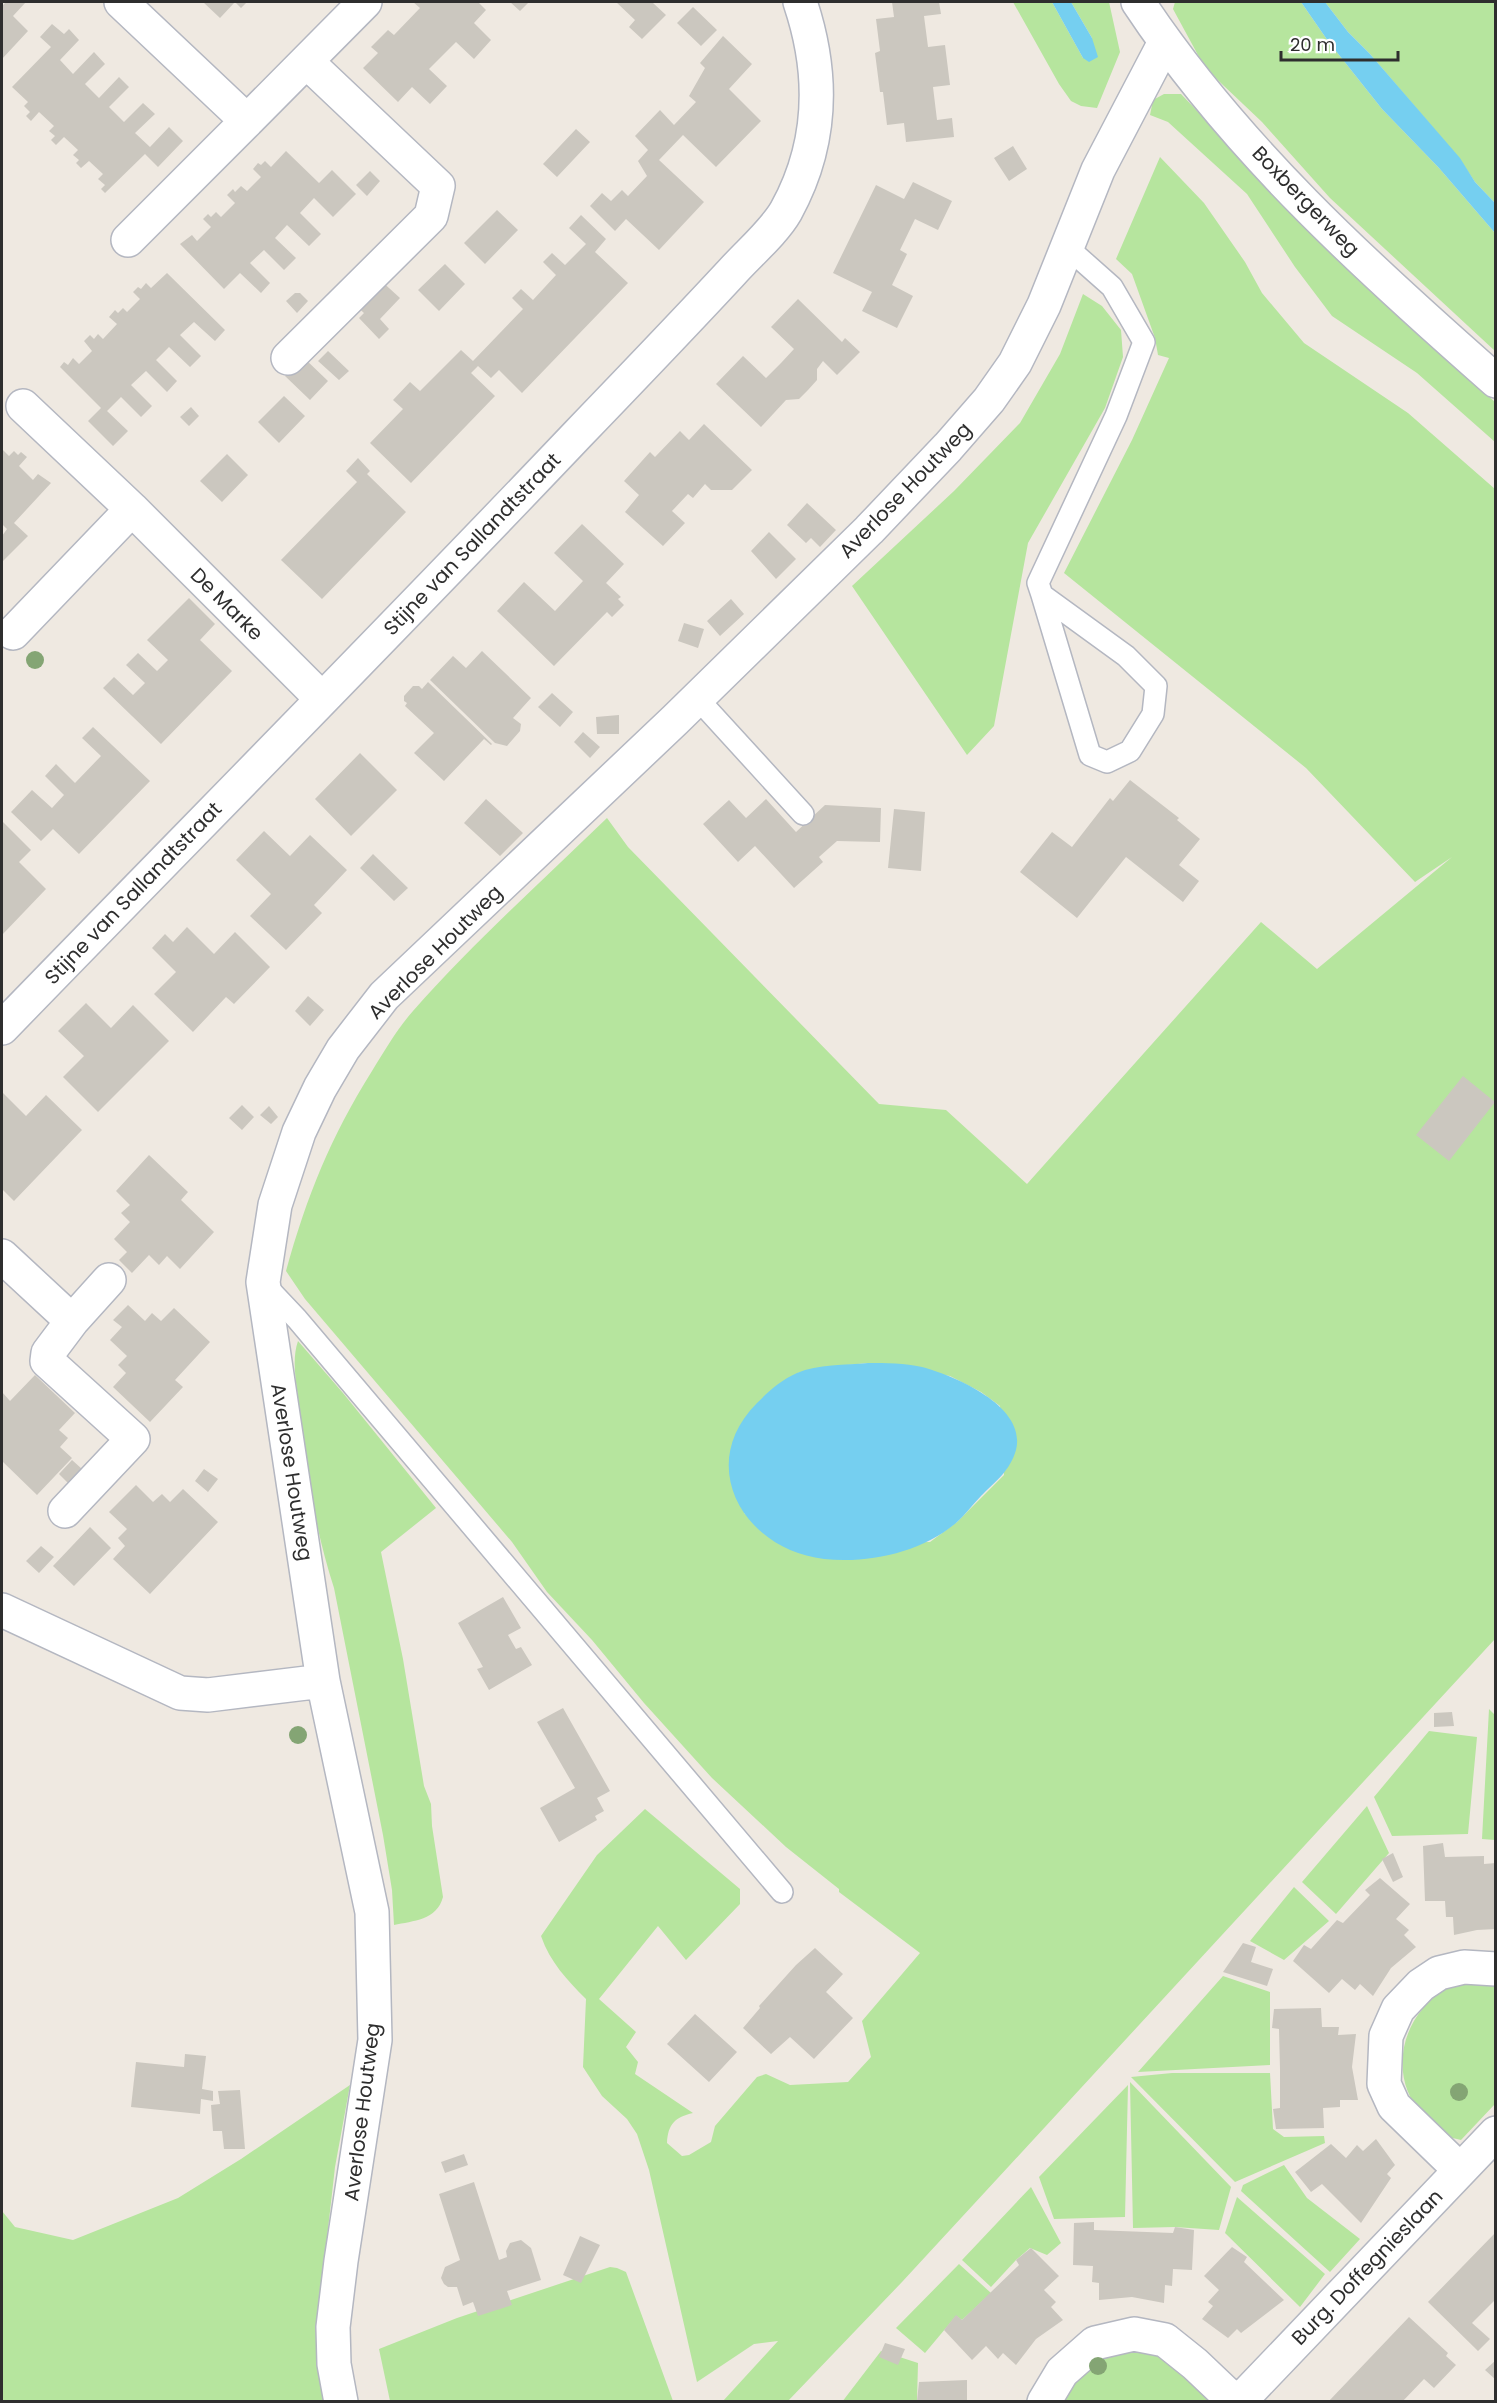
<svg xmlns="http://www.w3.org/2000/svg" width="1497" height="2403" viewBox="0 0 1497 2403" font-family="Poppins,sans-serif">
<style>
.green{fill:#b6e59e;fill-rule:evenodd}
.water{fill:#75cff0}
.building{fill:#cbc7bf}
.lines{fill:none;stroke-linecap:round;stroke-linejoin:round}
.lane-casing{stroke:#b4b7c1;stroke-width:24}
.street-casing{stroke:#b4b7c1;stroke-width:36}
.secondary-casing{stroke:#b4b7c1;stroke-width:36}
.lane{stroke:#fff;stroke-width:21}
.street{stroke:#fff;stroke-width:33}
.secondary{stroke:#fff;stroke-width:33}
.tree{fill:#84a574}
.labels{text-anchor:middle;stroke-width:4.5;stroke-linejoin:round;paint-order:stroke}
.street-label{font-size:20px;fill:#2e2e2e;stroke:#fff}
</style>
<rect width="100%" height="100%" fill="#efe9e1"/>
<!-- green -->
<path class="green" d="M1013,2h39l31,56 9,-20 -21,-36h38l11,50 -23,56 -16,-2 -10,-5 -12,-17z
M1175,2h126l27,39 54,68 57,59 56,65v118l-165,-153 -68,-76 -57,-54 -32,-59z
M1325,2h170v201l-20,-21 -16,-24 -89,-104 -22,-22z
M1164,94h17c101,106 203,211 314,308v40l-78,-69 -85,-57 -37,-49 -48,-73 -79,-72 -18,-7 3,-15z
M1160,157l44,46 41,59 17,31 42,50 104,70 87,76v1150l-593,643 -114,119h-65l55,-60 -24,3 -57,38 -48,-212 -12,-36 -10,-15 -25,-23 -19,-29 3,-68c-19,-19 -36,-37 -45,-63l56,-81 48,-46 95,80v15l-54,56 -28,-34 -59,73 37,33 -10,15 12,15 -3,12 58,39c-18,4 -25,11 -26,30l15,13 7,-1 22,-13 4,-16 42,-49 9,-3 24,11 58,-3 23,-25 -9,-36 58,-68 -81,-61v-3l-53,-42 -74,-69 -68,-75 -52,-63 -45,-48 -35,-50 -207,-243 -19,-28c21,-75 44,-133 86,-200 13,-21 25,-42 41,-60 60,-68 129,-130 194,-193l21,29 251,257 67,6 81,74 234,-262 56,47 135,-112 -37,25 -109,-114 -242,-195 68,-133 37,-82 -11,-3 -3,-17 -23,-64 -16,-15zM868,1363l82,13 31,16 19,14 4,69 -47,47 -27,20 -150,2 -36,-31 54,-140 28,-6z
M1083,294l19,12 19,24 2,27 -18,51 -77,135 -34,183 -27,29 -115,-169 102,-95 66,-68 40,-69z
M298,1341l45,52 93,115 -55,44 22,107 21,127 7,18 1,22 11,71c-6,23 -30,24 -49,28l-2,-35 -9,-55 -49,-247c-19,-59 -29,-121 -35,-182 -2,-21 -8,-45 -1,-65z
M1489,1709l6,6v125l-13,-1z
M1429,1731l48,6 -9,97 -76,2 -18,-39z
M1367,1806l22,47 -53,61 -34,-32z
M1294,1887l35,34 -45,39 -34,-19z
M1223,1976l47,16v73l-132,7z
M1495,1979v125l-34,36c-22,-5 -23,-7 -37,-23 -38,-41 -23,-102 23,-129 5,-2 11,-7 16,-8 10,-3 23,-1 32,-1z
M1172,2073h98l3,56 11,8 40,-1 1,7 -90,39 -104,-105z
M1130,2082l101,105 -12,43 -44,-3 -42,1z
M350,2085l-15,82 -13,115 16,119h-336v-190l13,16 58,13 105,-42 63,-39z
M1128,2085l-3,132 -71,2 -15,-42z
M1284,2165l23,33 53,41 -30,33 -89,-81 2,-6z
M1031,2187l30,56 -14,12 -17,-7 -14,12 -25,27 -29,-27z
M1237,2197l88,77 -25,33 -75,-74z
M959,2264l32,29 -29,27 -6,-4 -31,37 -29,-25z
M610,2267l7,1 9,4 47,129h-283l-11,-52 78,-31z
M1157,2347l53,49 -1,6h-156l43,-48z
M881,2351l37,12 -1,38h6l-81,1z"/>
<!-- water -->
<path class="water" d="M1052,2h19l21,36 6,19 -9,5 -6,-4z
M1301,2h24l23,30 22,22 90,104 15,24 20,21v30l-56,-65 -57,-59 -54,-68z
M868,1363c18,0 37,0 54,4 33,9 105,39 94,83 -6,21 -21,32 -35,46 -9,9 -16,19 -25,27 -34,29 -87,41 -132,36 -79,-9 -130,-93 -67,-156 12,-12 24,-23 40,-30 21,-9 48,-8 71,-10z"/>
<!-- building -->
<path class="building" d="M6,2h20l-13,14 15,15 -26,28v-53z
M203,2h44l-6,6 -6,-6 -15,16z
M413,2h65l8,8 -12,13 17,17 -17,19 -18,-17 -27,27 18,17 -17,18 -18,-17 -14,15 -35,-34 15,-15 -7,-6 17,-17 6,5 26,-27z
M510,2h19l-9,9z
M616,2h38l-1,1 13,12 -24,24 -13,-12 6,-7z
M892,2h47l2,12 -17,2 4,31 17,-2 5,40 -17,2 4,33 15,-2 2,19 -48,5 -2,-19 -17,2 -4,-33h-3l-5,-39 5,-2 -4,-32 18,-2z
M693,7l24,23 -16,16 -24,-23z
M52,24l12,10 5,-5 10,11 -19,20 13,14 21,-22 11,12 -20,20 14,14 20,-21 10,10 -20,20 15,15 19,-19 12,11 -20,19 15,14 19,-20 14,14 -25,26 -13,-13 -40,39 -4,-4 4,-4 -7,-6 5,-5 -14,-13 -8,7 -5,-5 3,-3 -6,-5 5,-5 -14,-13 -8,8 -5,-5 4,-4 -6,-5 5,-5 -15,-14 -8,9 -5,-5 4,-4 -6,-6 4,-4 -16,-15 39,-40 -11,-10z
M723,36l29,28 -23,25 32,32 -45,46 -33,-32 -24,25 45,42 -45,48 -33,-31 -11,12 -25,-25 12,-13 9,8 11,-11 6,6 19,-20 -9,-15 10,-11 -13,-14 25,-26 14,15 22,-23 -7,-6 16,-28 -5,-5z
M576,129l14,13 -33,35 -14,-13z
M1013,146l14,23 -18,12 -15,-23z
M286,151l33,32 13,-13 24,24 -23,23 -19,-19 -14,15 21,21 -12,12 -22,-21 -12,13 21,20 -12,12 -20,-20 -14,13 20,20 -9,10 -21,-20 -16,16 -44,-45 12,-9 5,6 14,-14 -8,-8 5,-5 3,3 5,-5 5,5 14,-14 -8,-8 6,-6 2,3 6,-6 6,5 14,-14 -8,-8 5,-6 3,2 4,-4 6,6z
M370,171l10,10 -13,15 -11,-11z
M913,182l39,19 -14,29 -23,-11 -15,31 7,4 -15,31 21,11 -16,32 -35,-17 10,-19 -39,-19 43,-88 28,14z
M497,210l21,20 -33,34 -21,-21z
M581,215l25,24 -11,13 33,31 -106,110 -23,-23 -8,8 -13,-12 -7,7 24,23 -84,87 -41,-40 33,-34 -10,-9 17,-18 10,9 41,-41 12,11 50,-52 -11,-11 9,-9 12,11 23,-25 -13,-13 9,-9 13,12 21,-21 -17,-16z
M445,264l20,20 -26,27 -21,-21z
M167,273l58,57 -10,11 -21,-19 -14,13 21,21 -11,11 -21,-20 -13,13 21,21 -10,11 -21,-21 -15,14 21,21 -11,11 -20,-20 -14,14 21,20 -15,15 -25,-25 13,-13 -41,-41 4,-5 4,3 5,-7 6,6 13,-13 -8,-10 6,-6 4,4 4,-5 5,5 14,-15 -8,-7 6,-7 3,3 5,-5 4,4 13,-13 -7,-7 5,-5 3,2 5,-6 5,5z
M378,278l22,20 -20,21 9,10 -10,10 -20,-21 5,-5 -10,-9z
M295,293h5l8,8 -11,12 -11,-12z
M798,299l44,43 3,-4 15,14 -23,23 -14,-14 -6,8v11l-9,10 -9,9 -13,1 -25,27 -45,-43 27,-28 23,22 15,-15 13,-14 -23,-22z
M328,351l21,20 -10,9 -21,-19z
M304,358l24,23 -18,19 -25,-24z
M284,396l21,20 -26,27 -21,-21z
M191,407l8,9 -10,10 -9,-9z
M704,424l48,46 -20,20h-21l-6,-6 -12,14 -5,-4 -16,17 13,12 -22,23 -38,-34 14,-17 -15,-14 26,-29 5,5 25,-26 9,9z
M2,449l7,7 5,-5 4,4 3,-3 6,5 -8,9 14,14 5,-6 13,9 -37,40 14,13 -26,26v-26l5,-7 -5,-5z
M227,454l21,21 -26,27 -22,-21z
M358,458l12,13 -3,3 39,38 -84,87 -41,-39 76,-78 -11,-11z
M807,503l29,27 -16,17 -9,-9 -5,5 -19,-18z
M582,524l42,40 -18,19 15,14 -3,2 6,6 -12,12 -5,-5 -53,54 -57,-55 27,-29 31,29 28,-30 -29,-28z
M769,532l27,27 -20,20 -25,-28z
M189,598l26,26 -15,16 32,31 -71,73 -58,-56 11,-11 19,18 12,-12 -19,-18 12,-12 19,18 11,-11 -21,-20z
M731,599l13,15 -24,22 -13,-15z
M684,623l20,6 -6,19 -20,-7z
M482,651l49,47 -18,20 8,6 -1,7 -13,15 -12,-3 -65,-63 23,-24 13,12z
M428,682l64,62 -1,1 -7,-6 -40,42 -30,-28 20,-20 -29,-27 2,-3 -3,-2v-5l9,-10h6l3,3z
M552,693l21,19 -13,15 -22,-20z
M619,715v19h-22l-1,-17z
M93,727l57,54 -71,73 -26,-25 -12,12 -30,-29 21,-22 20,18 12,-13 -19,-19 11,-12 19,19 26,-27 -19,-18z
M583,732l17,15 -10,11 -16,-16z
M360,753l37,37 -46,46 -36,-37z
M1130,780l49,38 -2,2 23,19 -21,26 20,16 -16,21 -57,-45 -49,61 -57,-46 32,-40 20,15 38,-49 3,3z
M486,799l37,34 -23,23 -36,-33z
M766,799l30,33 29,-27 56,3 -1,34 -43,-1 -18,16 4,5 -29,26 -39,-42 -17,16 -35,-38 26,-24 17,18z
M894,809l31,3 -4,59 -33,-3z
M2,821l29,29 -12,12 27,27 -44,46z
M264,831l26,25 20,-21 37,35 -33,35 8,8 -36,37 -36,-34 21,-22 -35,-34z
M373,854l35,34 -14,13 -34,-33z
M187,927l27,27 21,-22 35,35 -36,37 -8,-7 -33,35 -39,-38 22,-22 -24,-24 13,-14 8,8z
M308,996l16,14 -14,16 -15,-15z
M86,1003l25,25 22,-23 36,36 -71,71 -35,-35 21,-21 -26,-25z
M1463,1076l32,26 -46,59 -33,-26z
M2,1092l24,24 20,-21 36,35 -68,71 -12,-12z
M242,1105l12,12 -12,13 -13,-12z
M269,1106l9,11 -7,7 -11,-9z
M149,1155l39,37 -7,8 33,32 -34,37 -13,-13 -8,9 -10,-10 -17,18 -13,-13 8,-8 -13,-13 16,-17 -9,-9 9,-8 -14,-14z
M128,1305l17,16 7,-8 9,8 13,-13 36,34 -35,38 8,7 -33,35 -37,-35 13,-14 -8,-8 9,-9 -17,-16 12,-13 -9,-7z
M35,1375l40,38 -16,17 9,8 -8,9 12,11 -35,37 -35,-34v-69l8,9z
M72,1460l10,9 -14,14 -9,-9z
M204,1469l14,10 -10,13 -13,-11z
M136,1485l17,17 9,-8 8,8 13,-13 35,33 -68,72 -37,-35 12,-13 -7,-8 9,-9 -18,-17z
M90,1527l21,21 -37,38 -21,-20z
M41,1546l13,11 -15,16 -13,-12z
M503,1597l18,31 -13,7 8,14 5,-2 11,18 -43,25 -12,-21 6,-2 -25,-44z
M563,1708l47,83 -13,7 7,13 -9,5 2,4 -38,22 -19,-34 35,-20 -38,-66z
M1452,1712l2,14 -20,1v-14z
M1443,1843l2,14 39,-1v8l12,-1v66l-19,1 -23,5 -1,-18h-7l-1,-16h-20l-2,-55z
M1393,1853l10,24 -10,5 -11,-23z
M1380,1878l30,26 -14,15 13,11 -5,5 12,12 -25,21 -18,28 -13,-12 -5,6 -13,-11 -13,14 -36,-32 11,-16 7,4 26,-29 6,3 27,-28 -5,-5z
M1243,1943l13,4 -5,15 22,7 -6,17 -44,-14z
M815,1948l28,26 -17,18 27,26 -39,41 -24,-22 -19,17 -28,-26 17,-20 -1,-2 37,-41z
M1321,2008l1,19h17l-1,8 18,-1 -4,33 6,33h-18v7l-17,1 1,20 -48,1 -3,-20 7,-1v-39l-1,-40 -7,-1 2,-19z
M695,2014l42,38 -28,30 -42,-38z
M185,2054l21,2 -4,33 11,2v10l-12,-2 -1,15 -69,-7 5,-45 48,5z
M240,2090l5,59h-21l-2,-18h-9l-2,-26 9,-1 -2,-13z
M1376,2139l19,26 -8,9 4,4 -30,45 -39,-39 -11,8 -16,-20 36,-28 15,14 11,-13 6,6z
M464,2154l4,11 -23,8 -4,-11z
M474,2182l25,78 8,-3 -1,-6 4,-8 11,-3 10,8 10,32 -34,11 5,14 -34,11 -5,-14 -10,4 -6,-19h-9l-4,-3 -3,-6 4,-11 15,-7 -21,-66z
M1094,2222v8l79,3 2,-6 19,3 -2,40 -19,-1 -1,17 -7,-1 -1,18 -32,-6 -33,3v-17l-7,-1 1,-16 -20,-1 1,-42z
M1496,2232v67l-24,24 18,16 -12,12 -50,-49z
M580,2236l20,9 -19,38 -18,-8z
M1232,2247l15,10 -3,5 40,38 -43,33 -4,-4 -9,9 -26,-19 11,-13 -5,-4 11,-12 -15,-14z
M1031,2248l28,28 -15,14 12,12 -5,5 12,13 -27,19 -20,26 -13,-12 -5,6 -12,-13 -14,14 -28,-30 12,-15 6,5 57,-55 -3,-5z
M1409,2317l39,36 -2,3 10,9 -22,23 -10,-9 -22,23h-74z
M885,2343l20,6 -7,16 -19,-8z
M1496,2360v20l-11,-10z
M967,2380v22l-50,-1 2,-19z"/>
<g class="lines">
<defs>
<path id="lane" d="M1042,595l84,61 30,30 -3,28 -23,37 -23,11 -17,-7 -48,-160 -4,-12 78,-167 28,-74 -32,-55 -44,-39
M697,698l106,116
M263,1283l34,36 485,573"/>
<path id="street" d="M121,2l126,119 118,-119
M128,240l119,-119
M288,358l143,-142 7,-30 -131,-124
M23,406l109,103 190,190
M13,633l119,-124
M2,1028c192,-198 386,-394 576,-594 52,-54 103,-107 154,-162 16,-18 42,-40 54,-61 37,-67 38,-138 14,-209
M2,1256l70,65 -24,32 -1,8 86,78 -68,72
M72,1321l37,-41
M2,1610l178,83 28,2 115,-14
M1460,2170l-66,-64 -10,-22 2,-48 12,-27 23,-24 18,-12 25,-6 32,2
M341,2402l-7,-38 -1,-37 8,-66 34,-221 -3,-128 -49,-231 -60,-399 12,-77 24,-73 21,-44 23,-39 41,-53 291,-276 194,-190 79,-83 41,-47 26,-37 29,-58 54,-135 67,-128
M1044,2402l18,-30 33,-29 39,-9 31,6 30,24 40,38
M1239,2402l257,-269"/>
<path id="secondary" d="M1138,2c96,145 227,264 358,379"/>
</defs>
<!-- lane casing -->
<use href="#lane" class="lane-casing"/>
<!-- street casing -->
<use href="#street" class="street-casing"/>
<!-- secondary casing -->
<use href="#secondary" class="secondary-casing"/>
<!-- lane -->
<use href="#lane" class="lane"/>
<!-- street -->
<use href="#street" class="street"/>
<!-- secondary -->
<use href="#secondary" class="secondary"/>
</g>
<!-- trees -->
<g class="tree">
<circle cx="35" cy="660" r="9"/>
<circle cx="298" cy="1735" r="9"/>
<circle cx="1459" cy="2092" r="9"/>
<circle cx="1098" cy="2366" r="9"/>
</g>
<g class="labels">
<!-- street labels -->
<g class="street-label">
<text transform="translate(1306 201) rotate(46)" y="7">Boxbergerweg</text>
<text transform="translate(905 490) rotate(-46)" y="7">Averlose Houtweg</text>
<text transform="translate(472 544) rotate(-46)" y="7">Stijne van Sallandtstraat</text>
<text transform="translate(227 604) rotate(45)" y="7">De Marke</text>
<text transform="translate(133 893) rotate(-46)" y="7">Stijne van Sallandtstraat</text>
<text transform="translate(435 952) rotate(-45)" y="7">Averlose Houtweg</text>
<text transform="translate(292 1472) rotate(81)" y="7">Averlose Houtweg</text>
<text transform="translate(362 2112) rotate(-83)" y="7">Averlose Houtweg</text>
<text transform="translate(1367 2267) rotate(-46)" y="7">Burg. Doffegnieslaan</text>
</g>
</g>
<!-- border -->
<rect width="1497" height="2403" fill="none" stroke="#2e2e2e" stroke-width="6"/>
<!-- scale -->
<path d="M1281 51v9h117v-9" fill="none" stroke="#2e2e2e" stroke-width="3"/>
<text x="1290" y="51" font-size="18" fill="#2e2e2e" stroke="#ffffff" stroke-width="4.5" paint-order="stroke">20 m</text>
</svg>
